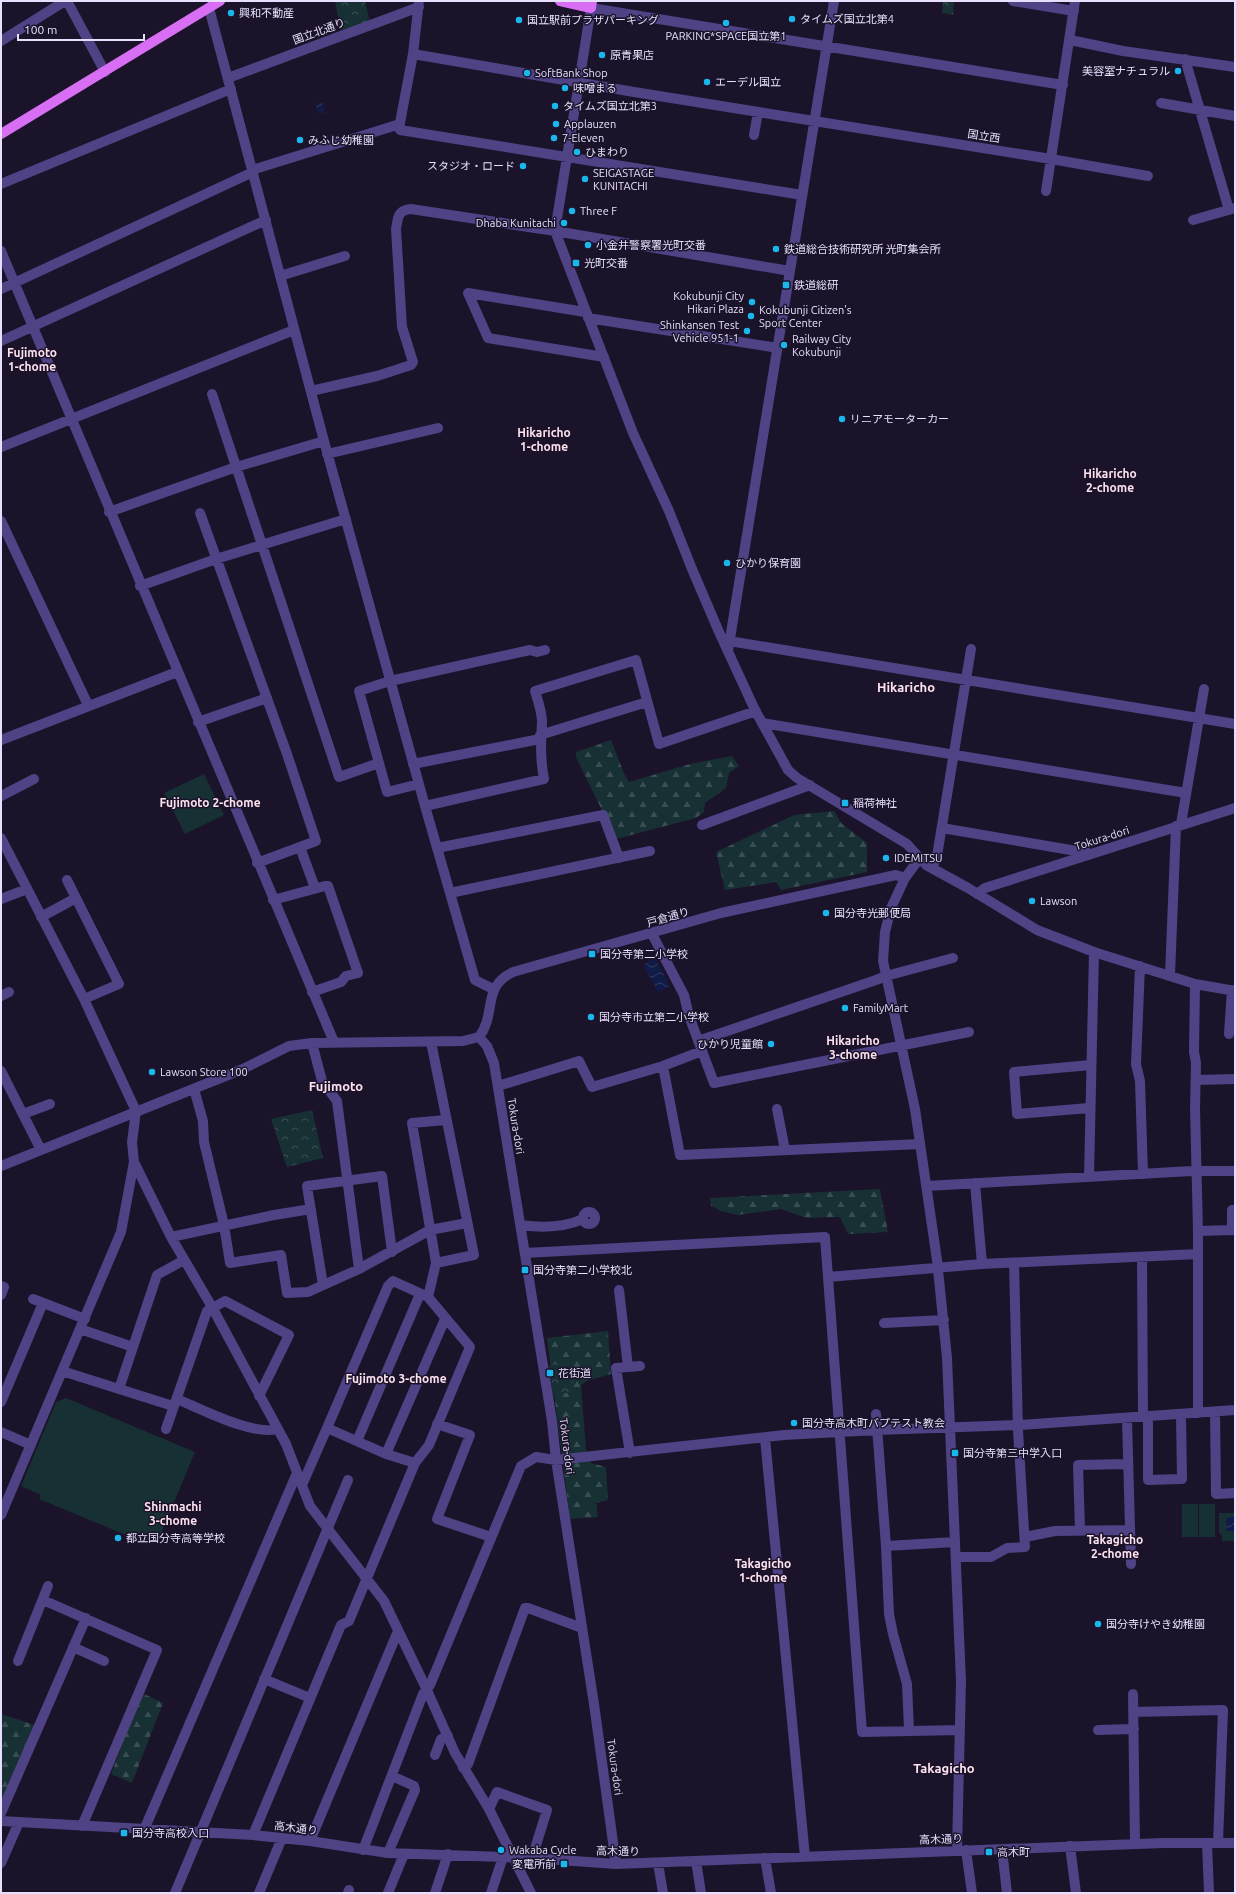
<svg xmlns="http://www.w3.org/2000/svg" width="1236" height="1894" viewBox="0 0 1236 1894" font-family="Ubuntu,'Noto Sans JP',sans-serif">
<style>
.forest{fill:url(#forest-firs)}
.park{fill:url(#park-crowns)}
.pitch{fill:#173034}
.water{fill:url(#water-waves)}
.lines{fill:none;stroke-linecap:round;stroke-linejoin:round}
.minor{stroke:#4f4285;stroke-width:10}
.major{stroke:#d76ef4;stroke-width:10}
.poi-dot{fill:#1ab7ed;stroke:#1b132a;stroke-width:1.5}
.labels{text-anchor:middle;stroke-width:3;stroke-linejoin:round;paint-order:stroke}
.poi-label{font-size:11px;fill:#e7dffd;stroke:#1b132a;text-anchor:start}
.street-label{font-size:11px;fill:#e7dffd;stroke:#1b132a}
.neighbourhood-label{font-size:12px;font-weight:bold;fill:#fde1ee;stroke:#1b132a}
.quarter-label{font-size:13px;font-weight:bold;fill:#fde1ee;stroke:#1b132a}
</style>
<defs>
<pattern id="forest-firs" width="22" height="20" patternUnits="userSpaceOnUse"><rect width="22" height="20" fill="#173034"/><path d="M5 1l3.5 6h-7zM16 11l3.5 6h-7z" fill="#394e52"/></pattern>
<pattern id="park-crowns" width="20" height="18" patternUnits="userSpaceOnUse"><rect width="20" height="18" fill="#173034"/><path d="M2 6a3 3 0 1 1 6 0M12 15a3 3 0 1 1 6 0" fill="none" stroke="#394e52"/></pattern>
<pattern id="water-waves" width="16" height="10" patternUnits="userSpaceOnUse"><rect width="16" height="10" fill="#101b47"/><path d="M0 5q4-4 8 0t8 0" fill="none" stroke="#333c62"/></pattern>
</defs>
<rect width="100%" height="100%" fill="#1b132a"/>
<!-- forest -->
<path class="forest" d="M611,740l12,31 6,11 61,-18 42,-8 7,10 -10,7 -3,15 -21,15 -1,9 -8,6 -80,21 -40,-82v-5z
M834,811l7,12 26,20v29l-86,18 -5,-8 -51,8 -9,-38 78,-37z
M880,1189l8,43 -40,2 -8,-17 -34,1 -25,-9 -43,6 -17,-4 -10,-5 -1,-8z
M608,1331l3,43 -24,7 -6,4 5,65 5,13 15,4 2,33 -12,3 2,14 -28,2 -23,-181z
M142,1693l21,10 -31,80 -21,-9z
M1,1714l34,11 -34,86z"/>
<!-- park -->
<path class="park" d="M335,1h30l5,21 -29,8z
M943,1h11l-1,14 -11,-2z
M312,1110l11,48 -36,9 -16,-48z
M570,1362l4,30 -21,3 -4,-30z"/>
<!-- pitch -->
<path class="pitch" d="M204,774l20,41 -39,19 -21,-41z
M66,1398l129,54 -37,89 -8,4 -111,-46 2,-4 -20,-9 35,-84z
M1182,1504h16v33h-16z
M1199,1504h16v33h-16z
M1219,1513h16v28h-13v-6l-3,-2z"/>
<!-- water -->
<path class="water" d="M322,103l3,9 -7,2 -2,-10z
M655,958l15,28 -12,6 -15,-27z
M1226,1517h9v14h-9z"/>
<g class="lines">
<!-- minor -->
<path class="minor" d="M67,1l38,71
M419,1l-6,53 -14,74 1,2 402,65
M1013,1l61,10
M209,8l115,433 101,365 50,174 18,9
M1070,40l53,11 112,16
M1,41l64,-40
M413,54l221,38 417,67 97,17
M1185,59l44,151
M228,78l191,-71
M1063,85l-472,-77 -36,223 78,202 36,78 23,58 27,63 36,78 33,60 9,8 110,66 19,21 42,23 69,42 57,22 101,32 40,7
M1161,103l74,13
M754,135l4,-23
M252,170l148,-46
M1,184l230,-95
M1046,191l29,-190
M1193,220l42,-12
M1,251c109,265 222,528 333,791
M280,276l65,-20
M1,289l252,-117
M585,312l-117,-19 20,45 116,19
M588,318l190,30
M1,341l265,-121
M311,391l66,-15 34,-11 2,-3 -11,-35 -6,-98c2,-12 2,-19 15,-20l144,22 235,40
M212,394l127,383 40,-14
M1,447l293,-117
M327,454l111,-26
M109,512l127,-45 88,-26
M200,513l87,241 29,87 -59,22
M1,521l87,184
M140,586l76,-27 130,-40
M729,641l506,83
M728,651l106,-650
M198,722l69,-24
M762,723l424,70
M540,735l107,-33
M1,740l176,-68
M413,764l127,-25
M419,784l-32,8 -28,-101 31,-10 140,-31 7,2 8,-2
M1,796l33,-17
M425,806l119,-27c-4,-20 -3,-37 -2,-57 0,-10 -4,-21 -7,-31l101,-31 23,84 97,-33
M1181,824l23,-135
M702,825l108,-40
M942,828l146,25
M1,838l83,161 52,112 -4,31 2,20 -13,70 -120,283
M300,847l15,41
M437,848l166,-33 16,43
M919,859l-14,19 -14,30 -6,24 -2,29 32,148 22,151 10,98 14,323 -4,169
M932,868l5,-12 34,-207
M67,880l52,104 -35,15
M450,893l200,-42
M977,894l8,-6 250,-80
M1,899l26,-10
M273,900l52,-14h3l30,87 -12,3 -5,6 -29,10
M41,917l35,-19
M652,934l32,61 5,21 25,67 255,-51
M1140,966l-4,98 4,17 3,93
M1170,975l6,-149
M1195,984l-1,68 2,11 -1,45 3,123v182
M1,996l8,-4
M1229,1034l3,-44
M479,1037l8,9 7,17 58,358 4,39 38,244 22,160
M479,1037c18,-23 2,-50 34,-65l208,-59 175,-38 9,3
M698,1041l178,-61 10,-4 67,-18
M431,1042l43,213 -38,8
M312,1043l10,38 15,20 22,168
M663,1066l17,89 240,-11
M1,1071l40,79
M1196,1080l39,-1
M498,1086l81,-25 13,26 71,-21 39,-15
M194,1089l9,32 1,21 20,83 6,38 51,-8 6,38 21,-1 51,-23 71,-39 37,-7
M1089,1108l-72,6 -3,-42 77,-7
M777,1109l8,41
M23,1114l27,-10
M134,1162l37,75 41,70 74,137 24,62 74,95 42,87 29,65 34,56 42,84
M1,1166l242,-97 46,-23 23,-3 151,-2 16,-4
M1089,1177l5,-225
M975,1183l7,81
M927,1186l265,-15h43
M583 1218a6 6 0 1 1 12 0a6 6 0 1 1-12 0Z
M521,1225c21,3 42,3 62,-6
M1232,1230v-20h3
M1198,1231l37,-1
M171,1237l103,-22 37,-6
M525,1253l300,-16 37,495 98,-2
M1142,1257l1,160
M828,1277l154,-13 216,-10
M323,1285l-16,-99 75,-10 10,76
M1,1286l3,1 -3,8
M619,1290l9,77
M428,1297l8,-34 -24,-140 34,-3
M33,1299l52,20
M884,1323l60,-3
M80,1329l53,18
M62,1371l111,35
M119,1389l38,-114 27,-15
M177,1399c24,10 76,37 100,30
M1,1402l42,-99
M1215,1412l1,82 19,-1
M876,1414l10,132 3,68 4,20 14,50 2,46
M1148,1417v63l34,-1 -1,-64
M1127,1419l4,145
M437,1424l33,11 -33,84 54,18
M166,1429l41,-118 18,-10 64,34 -30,61
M1,1432l30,13
M765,1438l40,419
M357,1441l63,-147
M630,1453l-14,-85 24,-2
M386,1454l59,-135
M302,1485l25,-57 59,26 29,9
M1080,1530l-2,-65 50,-1
M1025,1537l30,-6 75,-1
M886,1546l69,-4
M956,1557h35l16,-9 18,-1 -7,-117 -4,-167
M43,1600l114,50 -75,176
M73,1647l31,14
M18,1661l30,-75
M264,1679l46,19
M1133,1694l2,150
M1133,1712l90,-2 -5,133
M1098,1730l36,-1
M435,1755l6,-16 7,-3
M463,1768l5,-4 57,-156h3l54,20
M489,1809l8,-17 50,18 -15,48
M1,1813l85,-195
M1,1821l252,14 57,6 78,12 144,5 84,6 547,-21h72
M144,1830l153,-357
M253,1835l88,-210 8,-4 66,-158 14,-18 41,-98 -42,-50 -35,-16 -5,5 -61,142
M310,1841l88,-210
M1207,1843l2,50
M1070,1846l6,47
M1002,1849l5,44
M363,1850l60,-156 7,-9 91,-219 15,-9 20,3 228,-25 93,-5 143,-5 215,-15
M966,1850l6,43
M388,1853l27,-63 -1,-4 -22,-10
M765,1858l6,35
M696,1861l5,32
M1,1863l18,-41
M658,1863l5,30
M175,1893l173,-413
M259,1893l23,-55
M348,1893l1,-3
M388,1893l16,-39
M435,1893l13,-39
M491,1893l12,-36"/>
<!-- major -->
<path class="major" d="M560,1l31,7 1,-7
M1,134l219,-133"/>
</g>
<!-- markers -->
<g class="poi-dot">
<circle cx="231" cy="13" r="4"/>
<circle cx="792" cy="19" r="4"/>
<circle cx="519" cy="20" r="4"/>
<circle cx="726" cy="23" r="4"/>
<circle cx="602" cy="55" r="4"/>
<circle cx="1178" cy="71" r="4"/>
<circle cx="527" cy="73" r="4"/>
<circle cx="707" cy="82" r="4"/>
<circle cx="565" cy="88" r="4"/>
<circle cx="555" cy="106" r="4"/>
<circle cx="556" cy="124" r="4"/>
<circle cx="554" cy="138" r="4"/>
<circle cx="300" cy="140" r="4"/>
<circle cx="577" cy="152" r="4"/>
<circle cx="523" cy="166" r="4"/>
<circle cx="585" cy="179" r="4"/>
<circle cx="572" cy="211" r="4"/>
<circle cx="564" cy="223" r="4"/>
<circle cx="588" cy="245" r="4"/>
<circle cx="776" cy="249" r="4"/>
<rect x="572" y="259" width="8" height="8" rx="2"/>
<rect x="782" y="281" width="8" height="8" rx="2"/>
<circle cx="752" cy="302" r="4"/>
<circle cx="751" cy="316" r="4"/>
<circle cx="747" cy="331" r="4"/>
<circle cx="784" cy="345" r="4"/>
<circle cx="842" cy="419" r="4"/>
<circle cx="727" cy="563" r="4"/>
<rect x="841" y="799" width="8" height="8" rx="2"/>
<circle cx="886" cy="858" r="4"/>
<circle cx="1032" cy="901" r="4"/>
<circle cx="826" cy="913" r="4"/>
<rect x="588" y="950" width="8" height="8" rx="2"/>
<circle cx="845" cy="1008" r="4"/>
<circle cx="591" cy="1017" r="4"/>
<circle cx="771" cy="1044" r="4"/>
<circle cx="152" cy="1072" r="4"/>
<rect x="521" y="1266" width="8" height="8" rx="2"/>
<rect x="546" y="1369" width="8" height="8" rx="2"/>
<circle cx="794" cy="1423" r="4"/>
<rect x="951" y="1449" width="8" height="8" rx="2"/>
<circle cx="118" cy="1538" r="4"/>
<circle cx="1098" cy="1624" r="4"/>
<rect x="120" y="1829" width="8" height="8" rx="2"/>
<circle cx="501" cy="1850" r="4"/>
<rect x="985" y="1848" width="8" height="8" rx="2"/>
<rect x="560" y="1860" width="8" height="8" rx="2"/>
</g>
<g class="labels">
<!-- poi labels -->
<g class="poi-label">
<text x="239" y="17">興和不動産</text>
<text x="800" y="23">タイムズ国立北第4</text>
<text x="527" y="24">国立駅前プラザパーキング</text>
<text x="726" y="40" text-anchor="middle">PARKING*SPACE国立第1</text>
<text x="610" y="59">原青果店</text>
<text x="1170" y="75" text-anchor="end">美容室ナチュラル</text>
<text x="535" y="77">SoftBank Shop</text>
<text x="715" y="86">エーデル国立</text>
<text x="573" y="92">味噌まる</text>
<text x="563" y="110">タイムズ国立北第3</text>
<text x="564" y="128">Applauzen</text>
<text x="562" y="142">7-Eleven</text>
<text x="308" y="144">みふじ幼稚園</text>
<text x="585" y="156">ひまわり</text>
<text x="515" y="170" text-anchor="end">スタジオ・ロード</text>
<text x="593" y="177">SEIGASTAGE<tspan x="593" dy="13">KUNITACHI</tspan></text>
<text x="580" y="215">Three F</text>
<text x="556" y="227" text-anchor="end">Dhaba Kunitachi</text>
<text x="596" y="249">小金井警察署光町交番</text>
<text x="784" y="253">鉄道総合技術研究所 光町集会所</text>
<text x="584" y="267">光町交番</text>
<text x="794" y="289">鉄道総研</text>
<text x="744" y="300" text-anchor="end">Kokubunji City<tspan x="744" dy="13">Hikari Plaza</tspan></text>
<text x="759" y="314">Kokubunji Citizen's<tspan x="759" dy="13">Sport Center</tspan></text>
<text x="739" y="329" text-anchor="end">Shinkansen Test<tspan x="739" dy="13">Vehicle 951-1</tspan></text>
<text x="792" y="343">Railway City<tspan x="792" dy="13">Kokubunji</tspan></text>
<text x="850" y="423">リニアモーターカー</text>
<text x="735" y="567">ひかり保育園</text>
<text x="853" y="807">稲荷神社</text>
<text x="894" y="862">IDEMITSU</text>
<text x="1040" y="905">Lawson</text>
<text x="834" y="917">国分寺光郵便局</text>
<text x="600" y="958">国分寺第二小学校</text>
<text x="853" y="1012">FamilyMart</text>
<text x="599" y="1021">国分寺市立第二小学校</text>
<text x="763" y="1048" text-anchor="end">ひかり児童館</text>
<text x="160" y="1076">Lawson Store 100</text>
<text x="533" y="1274">国分寺第二小学校北</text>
<text x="558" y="1377">花街道</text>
<text x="802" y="1427">国分寺高木町バプテスト教会</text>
<text x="963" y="1457">国分寺第三中学入口</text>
<text x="126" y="1542">都立国分寺高等学校</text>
<text x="1106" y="1628">国分寺けやき幼稚園</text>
<text x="132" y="1837">国分寺高校入口</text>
<text x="509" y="1854">Wakaba Cycle</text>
<text x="997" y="1856">高木町</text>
<text x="556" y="1868" text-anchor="end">変電所前</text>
</g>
<!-- street labels -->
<g class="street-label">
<text transform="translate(319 31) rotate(-20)" y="4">国立北通り</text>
<text transform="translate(984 136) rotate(9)" y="4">国立西</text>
<text transform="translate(1102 838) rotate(-18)" y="4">Tokura-dori</text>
<text transform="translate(668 917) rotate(-16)" y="4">戸倉通り</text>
<text transform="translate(516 1126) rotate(81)" y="4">Tokura-dori</text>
<text transform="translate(567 1446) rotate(83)" y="4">Tokura-dori</text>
<text transform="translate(615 1767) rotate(82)" y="4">Tokura-dori</text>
<text transform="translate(296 1828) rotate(7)" y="4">高木通り</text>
<text transform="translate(941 1839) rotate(-2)" y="4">高木通り</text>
<text transform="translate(618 1851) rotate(1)" y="4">高木通り</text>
</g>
<!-- neighbourhood labels -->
<g class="neighbourhood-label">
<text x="32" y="357">Fujimoto<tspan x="32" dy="14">1-chome</tspan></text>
<text x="544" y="437">Hikaricho<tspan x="544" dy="14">1-chome</tspan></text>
<text x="1110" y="478">Hikaricho<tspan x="1110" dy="14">2-chome</tspan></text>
<text x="210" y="807">Fujimoto 2-chome</text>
<text x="853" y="1045">Hikaricho<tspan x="853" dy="14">3-chome</tspan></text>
<text x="396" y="1383">Fujimoto 3-chome</text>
<text x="173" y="1511">Shinmachi<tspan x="173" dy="14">3-chome</tspan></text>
<text x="1115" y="1544">Takagicho<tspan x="1115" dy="14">2-chome</tspan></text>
<text x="763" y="1568">Takagicho<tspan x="763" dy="14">1-chome</tspan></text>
</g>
<!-- quarter labels -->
<g class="quarter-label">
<text x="906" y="692">Hikaricho</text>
<text x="336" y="1091">Fujimoto</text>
<text x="944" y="1773">Takagicho</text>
</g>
</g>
<!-- border -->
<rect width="1236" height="1894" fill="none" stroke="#e7dffd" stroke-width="4"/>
<!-- scale -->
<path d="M18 34v6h126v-6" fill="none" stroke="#e7dffd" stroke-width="2"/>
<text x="24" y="34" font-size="12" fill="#e7dffd" stroke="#1b132a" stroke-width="3" paint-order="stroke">100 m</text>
</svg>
